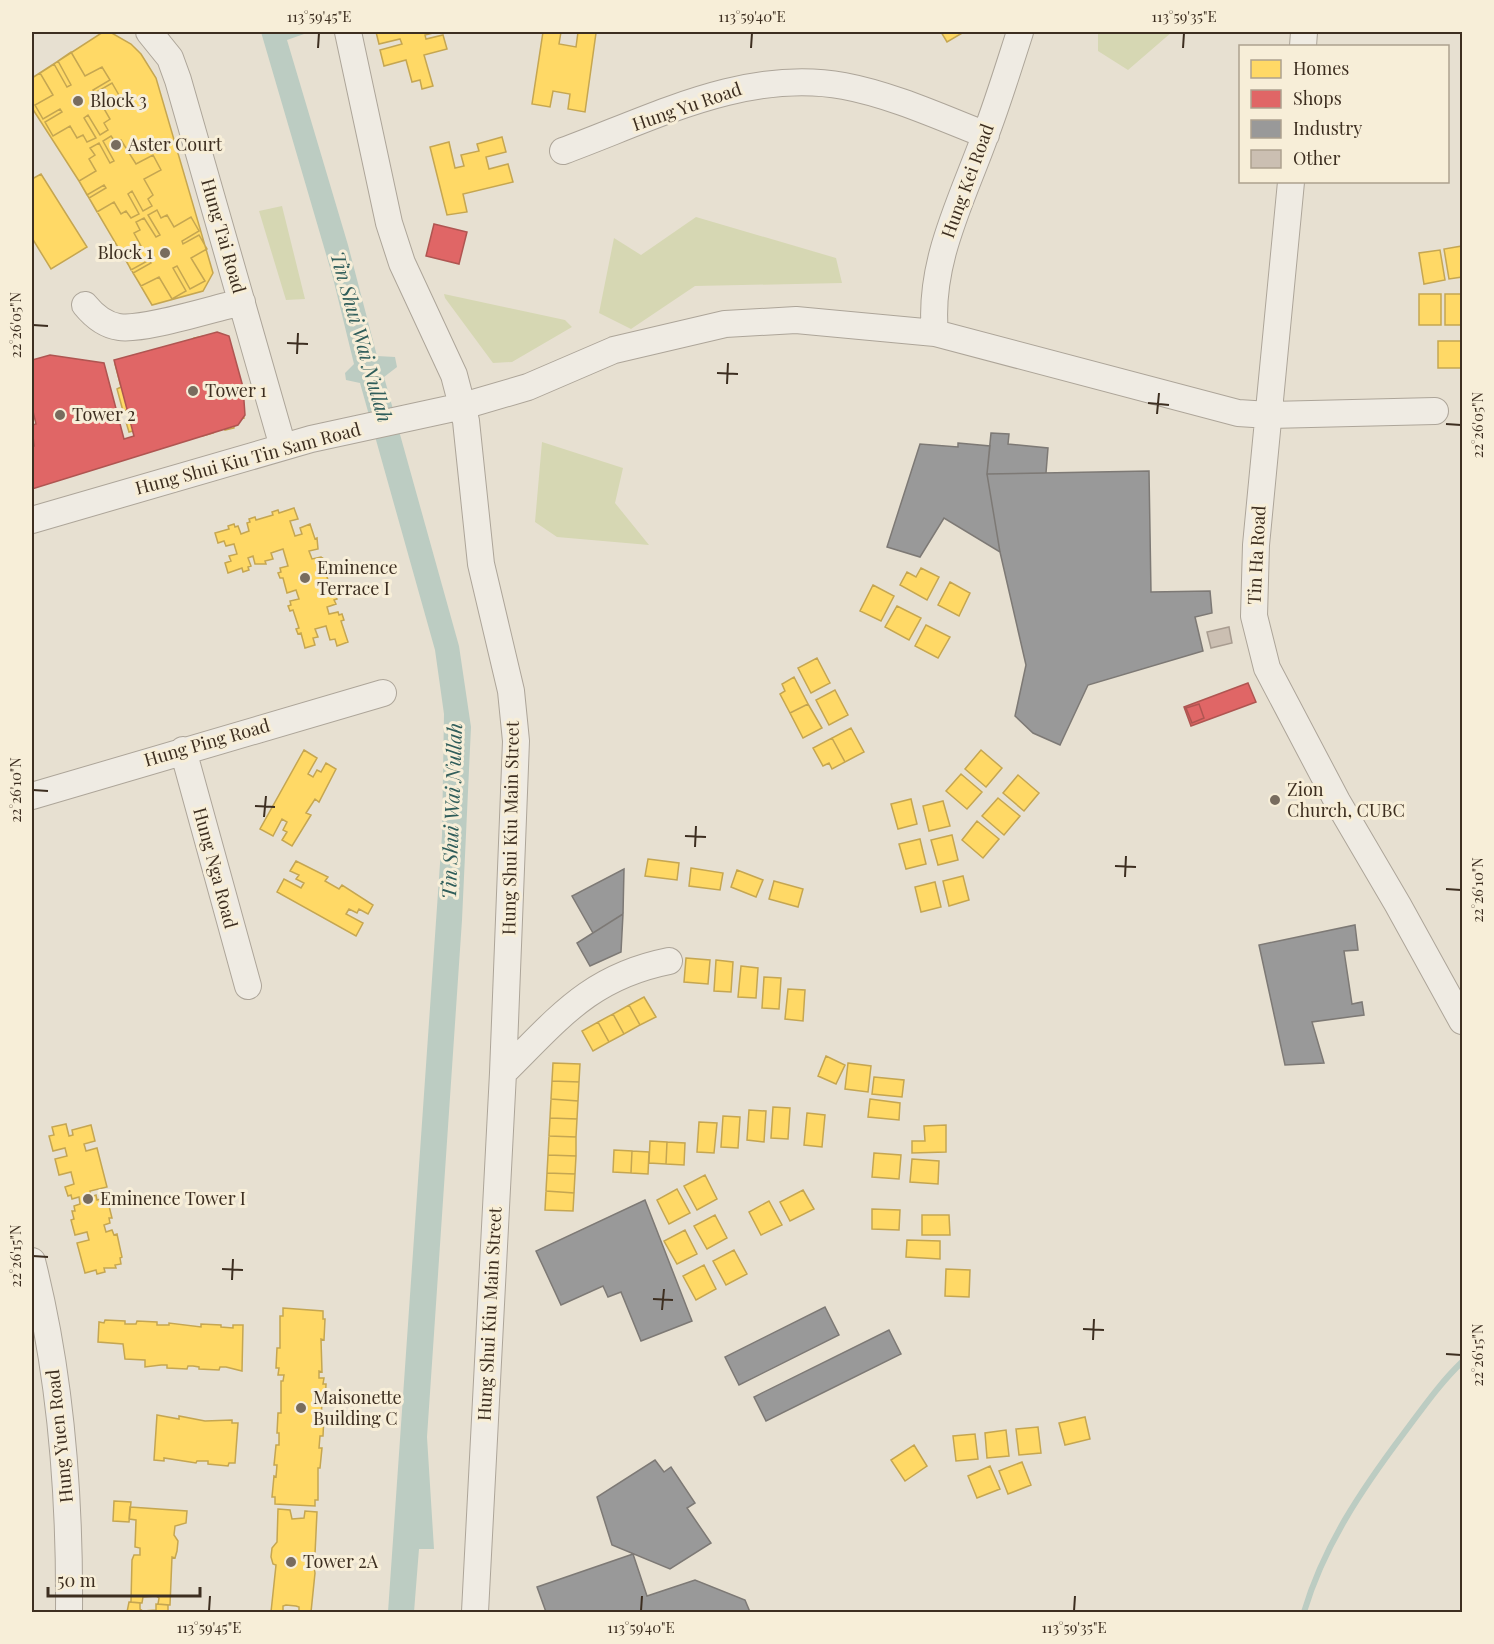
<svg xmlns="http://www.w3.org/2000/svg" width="1494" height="1644" viewBox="0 0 1494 1644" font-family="'Playfair Display',serif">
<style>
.green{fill:#d6d7b3}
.water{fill:#bcccc2}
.homes{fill:#ffd966;stroke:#c5a651;stroke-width:1.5}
.shops{fill:#e06666;stroke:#af5551;stroke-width:1.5}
.industry{fill:#999;stroke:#7d7975;stroke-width:1.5}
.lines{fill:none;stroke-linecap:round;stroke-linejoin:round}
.stream{stroke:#bcccc2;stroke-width:6}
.building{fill:#cbbfb2;stroke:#a89c90;stroke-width:1.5}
.minor-casing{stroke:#ada599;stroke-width:28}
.minor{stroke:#efebe3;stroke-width:26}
.ticks{fill:none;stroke:#3d2e20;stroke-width:2}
.poi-dot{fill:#786c5e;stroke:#f7eed8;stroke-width:2}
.labels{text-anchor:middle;stroke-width:6;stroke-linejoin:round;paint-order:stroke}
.poi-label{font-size:18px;fill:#3d2e20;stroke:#f7eed8;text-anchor:start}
.street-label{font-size:18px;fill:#3d2e20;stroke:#f7eed8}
.water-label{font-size:20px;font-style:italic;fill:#2f5d5a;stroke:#f7eed8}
.neatline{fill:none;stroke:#3d2e20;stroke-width:2}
.ticks-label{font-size:15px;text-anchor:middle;fill:#3d2e20}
</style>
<rect width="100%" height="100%" fill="#e7e0d1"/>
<!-- green -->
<path class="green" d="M1098,32h74l-44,38 -30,-19z
M282,206l23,93 -19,1 -27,-89z
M696,217l140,41 6,25 -147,3 -64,43 -32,-16 15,-75 27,17z
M444,294l121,26 7,7 -60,35 -19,1 -48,-65z
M542,442l81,26 -8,35 34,42 -92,-8 -22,-15z"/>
<!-- water -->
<path class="water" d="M261,32l43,2 -17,6 61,205 29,111 18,1 2,10 -13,10 75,269 12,81 -9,193 -35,517 7,112h-15l-5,63h-26l54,-777 2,-121 -9,-64 -75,-267 -14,-3 -1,-7 9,-9 -21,-86z"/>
<!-- homes -->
<path class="homes" d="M103,32h7l21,12 10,10 15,24 57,195 -10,18 -51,14 -73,-124 -47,-73v-30z
M376,32h61l-12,3 1,4 17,-4 4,14 -23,6 9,31 -11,3 -2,-9 -8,2 -6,-22 -22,6 -4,-16 22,-6 -2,-5 -21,5z
M543,32h18l-2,12 17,3 2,-15 18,1 -11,79 -17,-3 2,-15 -17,-3 -3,16 -18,-3z
M941,32h23l-17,10z
M71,52l14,24 17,-9 8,13 -17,10 2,3 17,-10 8,14 -17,10 7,12 -6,4 4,7 -8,5 -12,-20 -4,3 12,20 -9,4 -4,-7 -6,3 -7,-12 -17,10 -8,-14 17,-10 -2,-3 -17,10 -8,-14 18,-10 -13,-22 14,-9 13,23 4,-2 -13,-24z
M111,136l5,7 5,-3 15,24 17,-9 8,15 -17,9 9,16 -5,4 4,7 -9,5 -11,-20 -4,3 11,20 -8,4 -5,-7 -5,3 -7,-12 -17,10 -8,-14 17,-10 -2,-3 -17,10 -8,-14 17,-10 -7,-12 6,-4 -5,-7 9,-5 11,20 4,-2 -11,-20z
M502,137l4,15 -20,5 3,12 19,-5 5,18 -50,12 4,18 -20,3 -17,-68 19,-5 6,26 9,-2 -3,-11 18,-4 -2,-7z
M41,174l46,73 -36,22 -19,-31v-59z
M157,210l4,8 6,-3 7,12 17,-10 8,14 -17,10 1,3 16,-9 8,14 -16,9 14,23 -15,8 -13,-23 -4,2 13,23 -14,8 -13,-22 -18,9 -8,-13 18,-10 -2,-3 -18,10 -7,-14 17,-10 -7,-13 6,-3 -4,-8 8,-4 12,19 4,-2 -12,-20z
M1462,246v31l-13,2 -5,-30z
M1440,250l5,30 -21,4 -5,-31z
M1419,294h22v31h-22z
M1445,294h17v31h-17z
M222,335l2,9 5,-1 2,10 -4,1 3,12 -3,1 2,7 3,-1 6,23h-3l9,22 -11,3 1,7 -9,2 -1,-4 -12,3 1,4 -11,3 -2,-5 -9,2 -1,-4 -22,6 1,4 -10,2 2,6 -23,3 -5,-19 -4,1 -3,-10 4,-1 -3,-11 -4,1 -6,-22 4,-2 -6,-23 19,-9 11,39 4,-1 -1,-4 20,-6 1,4 12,-3 -1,-4 24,-7 1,5 3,-1 -5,-17 -10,3 -5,-19 7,-2 -1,-4 10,-2 1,3z
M1438,341h24v27h-24z
M55,362l1,3 11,-2 5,19 4,-1 3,10 -4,1 3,11 4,-2 6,23 -4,1 3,11 4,-1 3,10 -4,1 5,19 -11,3 1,3 -21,6 -1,-4 -13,4 1,3 -19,6v-45h9l-9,-34v-28l4,-1v-4l11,-3 -2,-7z
M294,508l4,11 -8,2 5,15 7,-2 -2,-6 10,-4 5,15 2,-1 1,11 -9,2 3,8 9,-2 3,2 2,6h-3l10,30 2,-1 2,5 -3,1 2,4 -9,3 2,7 9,-2 1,3 3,-1 2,6 -3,1 7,21 -11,4 -2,-7 -5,1 -4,-14 -11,3 3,8 -5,1 2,7 -10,3 -4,-15 -3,1 -2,-5 3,-1 -6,-18 -3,1 -2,-5 3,-1 -1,-4 9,-2 -3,-9 -9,3 -4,-15h-3l-2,-5 3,-1 -1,-4 8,-2 -5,-17 -12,4 2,6 -8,2 1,3h-11l-2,-8 -5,2 3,8 -3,1 1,3 -6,2 -1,-4 -14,5 -3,-10 6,-2 -2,-5 8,-2 -3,-10 -8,2 -2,-5 -6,2 -3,-10 14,-4 -1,-3 6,-2 1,3 3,-1 3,8 8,-3 -2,-8 3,-1 -1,-3 6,-2 1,3 17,-5 -1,-3 6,-2 1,3z
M921,568l18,9 -12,23 -27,-15 7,-13 9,5z
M950,582l20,11 -11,23 -21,-11z
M873,585l21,11 -13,25 -21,-10z
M897,606l24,12 -12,22 -24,-13z
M926,625l24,12 -12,21 -23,-12z
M817,658l13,25 -19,10 -13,-25z
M794,677l14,27 -18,9 -10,-19 5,-3 -3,-7z
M835,690l13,25 -19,10 -13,-25z
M808,704l14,24 -19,10 -13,-25z
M851,728l13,24 -19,10 -13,-24z
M832,738l13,24 -13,7 -3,-6 -6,3 -10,-18z
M304,750l13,8 -9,16 5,3 4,-7 4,2 5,-9 10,6 -17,33 -4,-3 -9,14 5,2 -19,31 -10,-6 5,-8 -4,-2 4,-8 -5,-3 -9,17 -13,-7z
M981,750l21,18 -16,19 -21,-18z
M961,774l21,18 -15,17 -21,-18z
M1018,775l21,18 -15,18 -21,-18z
M998,798l22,18 -16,19 -22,-19z
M911,799l6,25 -19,5 -7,-25z
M943,801l7,25 -21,5 -6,-25z
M977,821l22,18 -16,19 -21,-18z
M952,835l6,25 -20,5 -7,-25z
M920,839l6,25 -20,5 -7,-25z
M648,859l31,4 -2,17 -32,-4z
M296,861l32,16 -3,4 14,8 3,-4 31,20 -5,9 -9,-5 -2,4 -8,-4 -3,5 17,9 -7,13 -79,-44 7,-13 17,9 3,-5 -8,-4 3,-4 -9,-4z
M691,868l32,5 -3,17 -31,-4z
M737,870l26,10 -7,17 -25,-10z
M963,876l6,24 -20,6 -6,-25z
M774,881l29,8 -5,18 -29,-8z
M935,882l6,25 -20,5 -6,-25z
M686,958l24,2 -2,24 -24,-2z
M716,960l17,2 -2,30 -17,-1z
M741,966l17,2 -2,30 -18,-1z
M764,977l17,1 -2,31 -17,-1z
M788,989l17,1 -2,31 -18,-2z
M644,997l12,20 -16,8 -11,-20z
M629,1005l11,20 -16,9 -11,-20z
M613,1014l11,20 -15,8 -11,-20z
M598,1022l11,20 -16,9 -11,-20z
M826,1056l19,9 -9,19 -18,-8z
M553,1063l27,1 -1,18 -27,-1z
M848,1063l23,3 -3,26 -23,-3z
M874,1077l30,3 -2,17 -30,-3z
M552,1081l27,1 -1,19 -27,-2z
M551,1099l27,2 -1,18 -27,-1z
M870,1099l30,4 -1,17 -31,-3z
M773,1107l17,1 -2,31 -17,-1z
M749,1110l17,1 -2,31 -17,-2z
M807,1113l18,2 -3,32 -18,-2z
M723,1116l17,1 -2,31 -17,-1z
M550,1118l27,1 -1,18 -27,-1z
M699,1122l18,1 -3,30 -17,-1z
M66,1124l3,12 4,-1 -1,-5 19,-5 4,16 -11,3 2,7 11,-3 10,39 -17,4 1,6 5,-2 1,5 7,-2 1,5 3,-1 4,16h-3l1,5 -6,2 2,7 6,-2 2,5 3,-1 5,23 -2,1 1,6 -6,1 1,3h-12l1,4 -8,2 -1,-4 -11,3 -8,-30 12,-3 -2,-8 -12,3 -4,-15 3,-1 -2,-8h3l-1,-5 6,-2 -1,-7 -7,2 -1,-4 -3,1 -3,-9 9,-3 -3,-12 -12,3 -4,-16 12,-3 -2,-8 -12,3 -4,-15 5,-1 -2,-8z
M946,1125v27l-34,1v-12h13l-1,-15z
M549,1136l27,1v19l-28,-1z
M650,1141l17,1 -1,22 -17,-1z
M667,1142l18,1 -1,22 -18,-1z
M614,1150l18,1 -1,22 -18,-1z
M632,1151l17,1 -1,22 -17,-1z
M874,1153l27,2 -2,24 -27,-2z
M548,1155l28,1 -1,18 -28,-1z
M912,1159l27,2 -1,23 -28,-2z
M547,1173l28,1 -1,19 -28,-2z
M705,1175l12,24 -20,11 -13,-24z
M677,1189l13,24 -21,11 -12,-24z
M803,1190l11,19 -24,12 -10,-19z
M546,1191l28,2 -1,18 -28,-1z
M769,1201l13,24 -21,10 -12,-23z
M872,1209l28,1 -1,20 -27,-1z
M715,1215l12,23 -20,11 -13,-23z
M922,1215h27l1,20h-28z
M685,1230l12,24 -20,10 -13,-23z
M907,1240l33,1v18l-34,-2z
M734,1250l13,24 -21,11 -13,-24z
M704,1265l12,24 -20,11 -13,-24z
M946,1269l24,1 -1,27 -24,-1z
M283,1308l40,3v8h2l-1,21 -3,-1 1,33 -3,-1v7h5l-1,6h3l-1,20h-3l-1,12h3l-1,20h-3l-1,12h3l-2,20h-2v32h-3v6l-40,-2v-7h-3l2,-21 2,1 1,-12h-3l2,-20h3v-12h-2l1,-20h3v-32h2l1,-6h-6l1,-7h-3l1,-20h3v-32h3z
M105,1320l20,1v3h11l1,-3 20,1v3h12v-2l32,4v-3l20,1v2l12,1v-3h10l-1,46 -16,-4h-6l-1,3 -20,-1v-2l-6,-1h-5l-1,3 -20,-1v-3h-6l-16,2v-7l-20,-1 -2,-15 -25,-2 1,-20 5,1z
M157,1415l22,4v-3l26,5 27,-1v3h6l-3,40h-6l-1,3 -20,-2v-3h-11l-1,2 -32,-5v3l-10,-1z
M1085,1417l5,22 -25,6 -6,-22z
M1038,1427l3,26 -22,2 -3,-26z
M1006,1430l3,26 -22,2 -2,-25z
M975,1434l3,25 -22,2 -3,-25z
M914,1445l13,21 -22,15 -14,-21z
M1022,1462l9,23 -23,9 -9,-23z
M990,1466l10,23 -23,9 -9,-22z
M114,1501l17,1 -2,20 -16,-1z
M130,1507l57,4 -1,12 -11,3 -1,9 4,6 -1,10 -2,7 -3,-1 -2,48 -12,-1 1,-6 -3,-2 -13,1 -1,6 -11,-1 1,-42 2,-5h6v-7l-5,-1 1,-27 -7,-1z
M278,1509l12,1 2,9 12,-1 1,-7 12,1 -2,42 -1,6h-5l-1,7h6l1,6 -4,39h-12v-5l-3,-1 -10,-1 -3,1v6h-12l5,-47 -3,-1 -2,-7 1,-9 5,-6z
M129,1602l11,1v6l3,2 13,-1v-6l12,1v7h-41z"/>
<!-- shops -->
<path class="shops" d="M434,224l33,8 -8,32 -33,-8z
M217,332l12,4 14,51 2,28 -7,10 -206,64v-42l2,-1 -2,-21 4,-1 -4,-17v-47l18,-5 54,8 20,76 10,-3 -20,-76z
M1248,683l8,19 -65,24 -7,-19z
M1199,704l5,14 -12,5 -6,-15z"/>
<!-- industry -->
<path class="industry" d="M991,433l18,1 -1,10 40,4 -2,25 -59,1z
M958,443l32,3 -3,28 13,78 -56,-34 -24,39 -33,-10 33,-103 38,3z
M1149,471l2,121 59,-1 2,22 -17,4 8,34 -115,34 -28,60 -27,-12 -18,-17 11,-51 -26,-113 -13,-78z
M624,869l-1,45 -30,19 -21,-37z
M623,914l-2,38 -31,14 -13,-23z
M1355,925l3,25 -14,1 8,53 10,-2 2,13 -52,7 12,41 -39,2 -26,-120z
M645,1200l47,121 -51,20 -20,-49 -13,5 -5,-11 -42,19 -25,-54z
M825,1307l14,28 -100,50 -14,-28z
M889,1330l12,24 -135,67 -12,-24z
M655,1460l9,12 7,-5 24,36 -8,5 24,35 -41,26 -58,-24 -15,-48z
M633,1554l14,42 48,-16 50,20 5,12h-204l-9,-25z"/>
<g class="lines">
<!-- stream -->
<path class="stream" d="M1304,1612c20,-67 58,-123 100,-179 18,-24 36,-50 58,-71"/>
</g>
<!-- building -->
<path class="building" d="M1229,627l3,16 -21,5 -4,-16z"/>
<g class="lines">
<defs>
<path id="minor" d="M149,32l21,26 8,22 105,367
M348,32l41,191 13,40 52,112 12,46 15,143 30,127 5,50 -13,332 -28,539
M1303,46l1,-14
M563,151c90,-33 183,-83 281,-65 48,9 96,31 142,49
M1291,182l-35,363 -2,71 13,52 70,133 61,104 64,116
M85,305c9,11 20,20 34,22 24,4 96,-19 123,-25
M935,333c-7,-70 27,-133 50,-197 13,-34 24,-70 35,-104
M32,520l279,-81 152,-33 65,-19 86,-37 111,-26 71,-4 139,13 303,80 31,2 166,-4
M183,750l65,236
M32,796l351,-103
M503,1073c55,-54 86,-96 166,-112
M32,1261c29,114 38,234 37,351"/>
</defs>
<!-- minor casing -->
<use href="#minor" class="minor-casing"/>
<!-- minor -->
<use href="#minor" class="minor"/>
</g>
<!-- ticks -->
<path class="ticks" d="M318,48l1,-15M751,48l1,-15M1183,48l1,-15M33,325l15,1M287,343l21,1M297,354l1,-21M717,373l21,1M727,384l1,-21M1148,403l21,2M1157,414l2,-21M1446,424l15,1M33,790l15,1M255,806l20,1M264,817l2,-21M685,836l21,1M695,847l1,-21M1115,866l21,1M1125,877l1,-21M1446,889l15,1M33,1256l15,1M222,1269l21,1M232,1280l1,-21M653,1299l20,1M662,1310l2,-21M1083,1329l21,1M1093,1340l1,-21M1446,1354l15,1M209,1611l1,-15M641,1611l1,-15M1074,1611l1,-15"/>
<!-- markers -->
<g class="poi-dot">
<circle cx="78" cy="101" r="6"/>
<circle cx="116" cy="145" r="6"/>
<circle cx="165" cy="253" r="6"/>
<circle cx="193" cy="391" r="6"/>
<circle cx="60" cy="415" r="6"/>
<circle cx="305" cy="578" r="6"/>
<circle cx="1275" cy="800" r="6"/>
<circle cx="88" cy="1199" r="6"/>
<circle cx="301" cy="1408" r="6"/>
<circle cx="291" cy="1562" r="6"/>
</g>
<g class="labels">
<!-- poi labels -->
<g class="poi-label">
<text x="90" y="107">Block 3</text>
<text x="128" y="151">Aster Court</text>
<text x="153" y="259" text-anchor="end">Block 1</text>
<text x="205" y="397">Tower 1</text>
<text x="72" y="421">Tower 2</text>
<text x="317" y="574">Eminence<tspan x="317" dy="21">Terrace I</tspan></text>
<text x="1287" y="796">Zion<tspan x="1287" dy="21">Church, CUBC</tspan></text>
<text x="100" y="1205">Eminence Tower I</text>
<text x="313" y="1404">Maisonette<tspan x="313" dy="21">Building C</tspan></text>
<text x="303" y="1568">Tower 2A</text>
</g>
<!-- street labels -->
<g class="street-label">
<text transform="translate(687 107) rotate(-19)" y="6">Hung Yu Road</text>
<text transform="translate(968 181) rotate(-70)" y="6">Hung Kei Road</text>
<text transform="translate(223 236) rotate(74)" y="6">Hung Tai Road</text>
<text transform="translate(248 459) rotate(-15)" y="6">Hung Shui Kiu Tin Sam Road</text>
<text transform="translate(1257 555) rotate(-87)" y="6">Tin Ha Road</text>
<text transform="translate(207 743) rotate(-16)" y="6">Hung Ping Road</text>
<text transform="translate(511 828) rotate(-89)" y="6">Hung Shui Kiu Main Street</text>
<text transform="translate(215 868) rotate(75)" y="6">Hung Nga Road</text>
<text transform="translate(490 1314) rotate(-87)" y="6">Hung Shui Kiu Main Street</text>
<text transform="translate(60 1436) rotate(-96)" y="6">Hung Yuen Road</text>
</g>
<!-- water labels -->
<g class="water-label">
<text transform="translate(361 337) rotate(74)" y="7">Tin Shui Wai Nullah</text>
<text transform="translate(452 811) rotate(-88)" y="7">Tin Shui Wai Nullah</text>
</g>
</g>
<!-- border -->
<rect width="1494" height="1644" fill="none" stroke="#f7eed8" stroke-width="66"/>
<!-- legend -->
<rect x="1239" y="45" width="210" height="138" fill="#f7eed8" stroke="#ada18e" stroke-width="1.5"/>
<rect x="1251" y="60" width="30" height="18" fill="#ffd966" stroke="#ada18e" stroke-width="1.5"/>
<text x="1293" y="75" font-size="18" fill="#3d2e20">Homes</text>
<rect x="1251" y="90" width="30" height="18" fill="#e06666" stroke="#ada18e" stroke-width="1.5"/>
<text x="1293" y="105" font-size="18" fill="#3d2e20">Shops</text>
<rect x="1251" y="120" width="30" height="18" fill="#999999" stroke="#ada18e" stroke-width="1.5"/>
<text x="1293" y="135" font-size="18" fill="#3d2e20">Industry</text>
<rect x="1251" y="150" width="30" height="18" fill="#cbbfb2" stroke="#ada18e" stroke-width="1.5"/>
<text x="1293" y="165" font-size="18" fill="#3d2e20">Other</text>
<!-- scale -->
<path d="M48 1587v9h152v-9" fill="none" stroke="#3d2e20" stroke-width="3"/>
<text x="57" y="1587" font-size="18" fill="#3d2e20" stroke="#f7eed8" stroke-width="4.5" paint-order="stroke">50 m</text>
<rect x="33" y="33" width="1428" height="1578" class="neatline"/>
<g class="ticks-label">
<text x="319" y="22">113°59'45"E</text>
<text x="752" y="22">113°59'40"E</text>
<text x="1184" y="22">113°59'35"E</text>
<text transform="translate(16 325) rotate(-90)" y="5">22°26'05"N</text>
<text transform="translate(1478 425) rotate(-90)" y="5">22°26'05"N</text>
<text transform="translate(16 790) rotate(-90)" y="5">22°26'10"N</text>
<text transform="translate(1478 890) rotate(-90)" y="5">22°26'10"N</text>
<text transform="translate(16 1256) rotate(-90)" y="5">22°26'15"N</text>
<text transform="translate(1478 1355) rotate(-90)" y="5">22°26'15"N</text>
<text x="209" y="1633">113°59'45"E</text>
<text x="641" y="1633">113°59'40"E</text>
<text x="1074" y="1633">113°59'35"E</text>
</g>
</svg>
